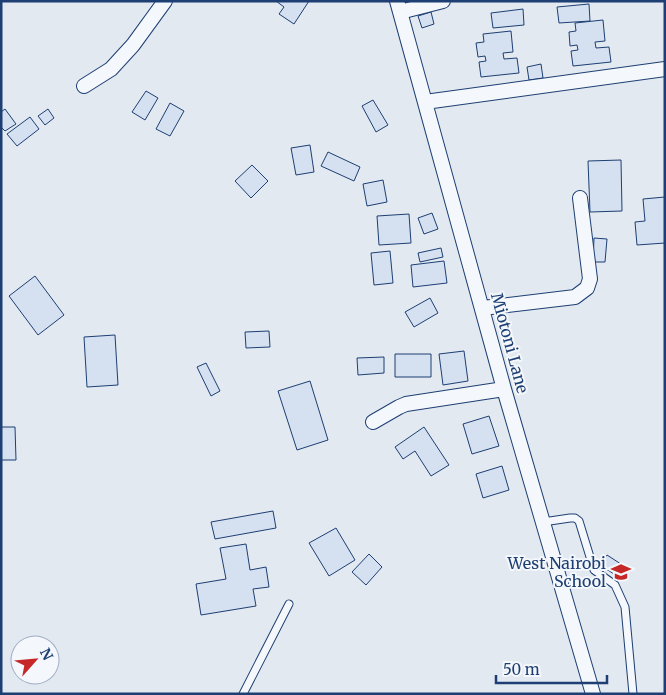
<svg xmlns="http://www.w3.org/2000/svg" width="666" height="695" viewBox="0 0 666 695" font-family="Merriweather,serif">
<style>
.green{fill:#e3e9f0;stroke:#687fa3;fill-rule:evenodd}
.building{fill:#d5e0f0;stroke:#1d3f73}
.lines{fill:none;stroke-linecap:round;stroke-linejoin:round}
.service-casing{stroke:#1d3f73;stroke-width:9}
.minor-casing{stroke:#1d3f73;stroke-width:16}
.service{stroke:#f4f7fb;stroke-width:7}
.minor{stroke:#f4f7fb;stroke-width:14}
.labels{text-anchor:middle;stroke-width:4;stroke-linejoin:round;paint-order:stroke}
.street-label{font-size:16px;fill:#1d3f73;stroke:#f4f7fb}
.poi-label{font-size:16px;fill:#1d3f73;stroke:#f4f7fb;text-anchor:end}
</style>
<rect width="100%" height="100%" fill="#f4f7fb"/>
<!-- green -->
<path class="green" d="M1,1h664v693h-664zM20,645h30v30h-30z"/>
<!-- building -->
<path class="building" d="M276,1h33l-15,23 -15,-10 5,-7z
M589,4l1,17 -31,2 -2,-16z
M523,9l1,16 -31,3 -2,-15z
M431,12l3,12 -12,4 -4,-12z
M603,20l2,21 -10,1 1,6 13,-1 2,15 -38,4 -2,-15 7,-1 -1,-5 -7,1 -1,-14 7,-1 -1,-8z
M511,31l2,21 -10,1 1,6 13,-1 2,15 -38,4 -2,-15 7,-1 -1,-5 -7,1 -2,-14 8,-1 -1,-8z
M541,64l2,14 -14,2 -2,-13z
M146,91l12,7 -13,22 -13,-8z
M373,100l15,25 -12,7 -14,-26z
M170,103l14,8 -14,25 -14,-7z
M5,109l11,15 -11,7 -4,-4v-15z
M48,109l6,9 -9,7 -7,-9z
M30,117l9,12 -22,17 -10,-12z
M310,145l4,27 -18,3 -5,-27z
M328,152l32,15 -6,14 -33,-15z
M621,160l1,51 -32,1 -2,-51z
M252,165l16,16 -17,17 -16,-17z
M383,180l4,22 -20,4 -4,-22z
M665,197v46l-28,2 -2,-23 10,-1 -2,-22z
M432,213l6,16 -14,5 -6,-16z
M409,214l2,29 -32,2 -2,-29z
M594,238l13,1 -2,23h-12z
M441,248l2,9 -23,5 -2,-9z
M390,251l3,32 -19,2 -3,-32z
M444,261l3,22 -34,4 -2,-22z
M35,276l29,39 -26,20 -29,-39z
M430,298l8,15 -24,14 -9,-15z
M269,331l1,16 -24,1 -1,-16z
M115,335l3,50 -31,2 -3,-50z
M464,351l4,30 -25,4 -4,-31z
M395,354h36v23h-36z
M384,357v16l-26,2 -1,-17z
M206,363l14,28 -9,5 -14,-29z
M310,381l18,59 -31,10 -19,-59z
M489,416l10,30 -27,8 -9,-30z
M1,427h14l1,33h-15z
M424,427l25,38 -18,11 -16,-25 -12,8 -8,-12z
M502,466l7,24 -26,8 -7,-24z
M273,511l3,17 -61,11 -4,-17z
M336,528l19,32 -26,16 -20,-33z
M246,544l4,26 16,-3 3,20 -16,2 3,17 -55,9 -5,-31 30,-5 -6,-31z
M369,554l13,13 -16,18 -14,-13z
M607,555l17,11 -7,10 -17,-11z"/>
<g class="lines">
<defs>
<path id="service" d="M543,522l27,-4h5l4,3 15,49 21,15 10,22 8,87
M243,694l46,-90"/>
<path id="minor" d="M397,1l107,388 89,305
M400,12l43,-11
M84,86l27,-17 22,-24 32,-44
M425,102l240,-33
M483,308l92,-11 12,-9 3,-9 -10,-81
M373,422l26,-15 7,-3 98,-15"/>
</defs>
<!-- service casing -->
<use href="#service" class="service-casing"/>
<!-- minor casing -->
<use href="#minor" class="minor-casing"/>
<!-- service -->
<use href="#service" class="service"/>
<!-- minor -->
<use href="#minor" class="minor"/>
</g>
<!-- icons -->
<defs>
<symbol id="school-bare" viewBox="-9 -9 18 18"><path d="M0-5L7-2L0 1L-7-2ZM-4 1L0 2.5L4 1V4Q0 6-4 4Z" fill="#c62828" stroke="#f4f7fb" stroke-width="2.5" paint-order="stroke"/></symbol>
</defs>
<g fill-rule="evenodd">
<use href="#school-bare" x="607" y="558" width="28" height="28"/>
</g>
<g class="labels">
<!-- street labels -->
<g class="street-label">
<text transform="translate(510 343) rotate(75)" y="6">Miotoni Lane</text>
</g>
<!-- poi labels -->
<g class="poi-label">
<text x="606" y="569">West Nairobi<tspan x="606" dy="18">School</tspan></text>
</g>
</g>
<!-- border -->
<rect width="666" height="695" fill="none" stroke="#1d3f73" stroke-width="5"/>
<!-- north arrow -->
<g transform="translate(35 660) rotate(63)"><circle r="24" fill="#f4f7fb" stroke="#9eadc5"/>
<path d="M0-4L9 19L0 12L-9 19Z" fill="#c62828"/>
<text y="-8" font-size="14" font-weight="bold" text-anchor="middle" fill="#1d3f73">N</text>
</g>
<!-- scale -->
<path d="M496 675v8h111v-8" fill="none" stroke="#1d3f73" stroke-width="2.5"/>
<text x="503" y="675" font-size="15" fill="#1d3f73" stroke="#f4f7fb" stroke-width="4" paint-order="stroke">50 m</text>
</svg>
